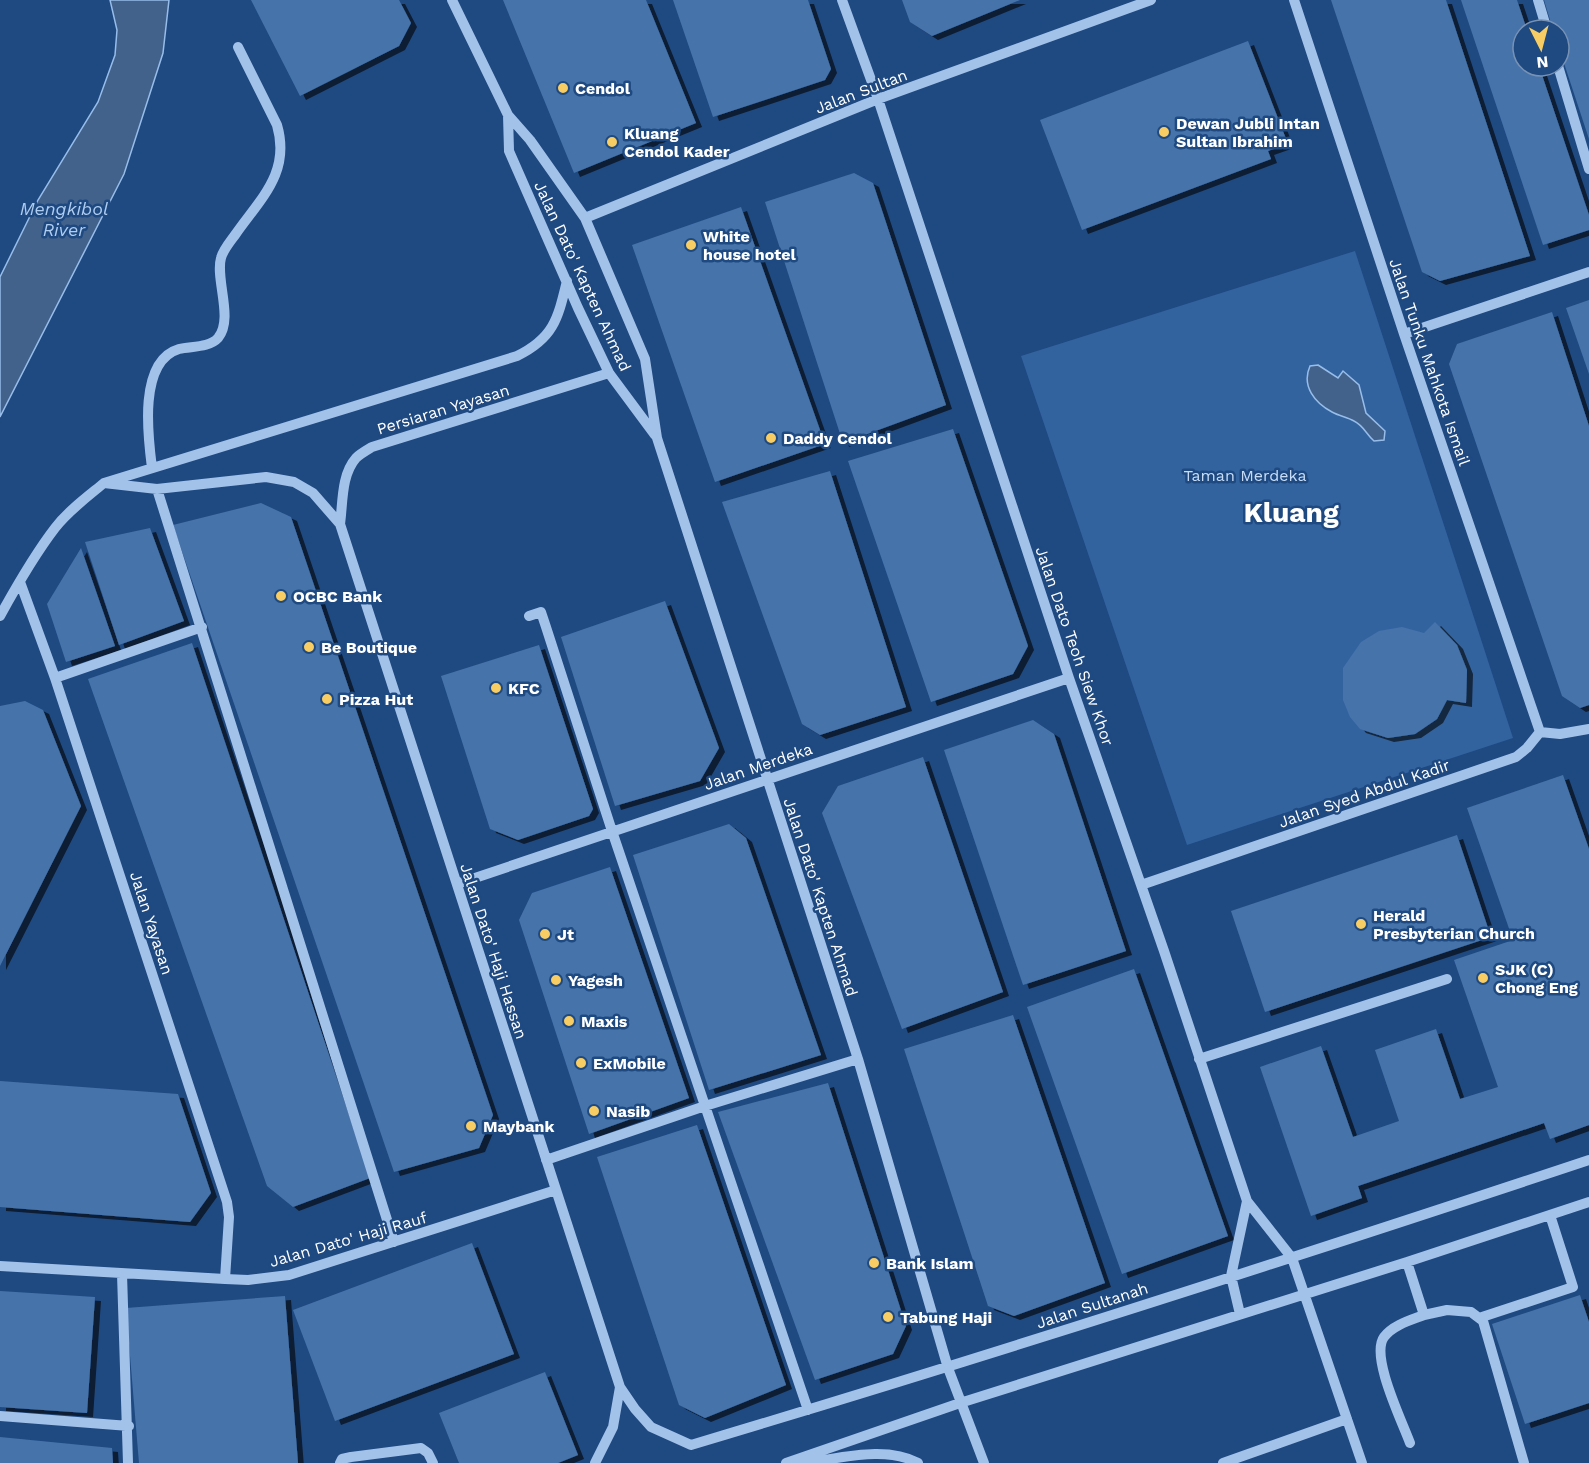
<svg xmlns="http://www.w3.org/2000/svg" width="1589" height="1463" viewBox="0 0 1589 1463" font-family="'Work Sans',sans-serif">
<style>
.green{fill:#32639f}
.water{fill:#42628b;stroke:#97bdea;stroke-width:1.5}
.building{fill:#4673ab;filter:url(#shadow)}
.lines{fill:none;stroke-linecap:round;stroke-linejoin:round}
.minor{stroke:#a3c2e9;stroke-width:10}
.poi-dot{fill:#f8cd63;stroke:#1e4981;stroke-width:2}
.labels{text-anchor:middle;stroke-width:5;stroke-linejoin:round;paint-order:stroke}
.poi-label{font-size:16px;font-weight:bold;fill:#fff;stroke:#1e4981;text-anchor:start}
.street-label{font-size:16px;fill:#fff;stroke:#1e4981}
.park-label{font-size:16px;fill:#c7ddf7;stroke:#1e4981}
.water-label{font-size:18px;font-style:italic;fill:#afcdf0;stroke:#1e4981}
.town-label{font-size:28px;font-weight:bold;fill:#fff;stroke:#1e4981}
</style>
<defs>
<filter id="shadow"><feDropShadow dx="6" dy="4" stdDeviation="0" flood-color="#0009"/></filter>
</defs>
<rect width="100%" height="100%" fill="#1e4981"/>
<!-- green -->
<path class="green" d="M1355,251l158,487 -326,107 -166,-489z"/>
<!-- water -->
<path class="water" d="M110,0h59l-6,53 -39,121 -124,243v-140l38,-77 60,-98 17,-47 2,-25z
M1318,365l20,13 5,-7 16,14 7,28 19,18 -1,9 -10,1c-8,-7 -10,-15 -20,-20 -7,-4 -15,-5 -22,-9 -17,-9 -31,-26 -22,-46z"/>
<!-- building -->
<path class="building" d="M251,0h148l12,23 -12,23 -99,50z
M503,0h143l50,123 -122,50z
M673,0h135l23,69 -6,11 -112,37z
M902,0h118l-88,36 -22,-14z
M1331,0h115l84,256 -90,25 -18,-9z
M1461,0h56l10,30h-4v36h16l50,149v15l-46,15z
M1544,0h45v139l-30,-91v-18h-6z
M1248,41l40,103 -20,7 3,8 -189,71 -42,-110z
M854,173l19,10 73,222 -103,38 -78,-241z
M741,207l84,237 -110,38 -83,-237z
M1589,300v74l-23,-66z
M1552,312l37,114v279l-9,3 -18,-12 -113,-332 8,-20z
M953,429l75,217 -15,28 -82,28 -83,-241z
M830,471l76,236 -86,28 -18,-11 -80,-222z
M261,503l30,14 202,598 -14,33 -85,24 -221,-647z
M150,528l34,93 -65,24 -34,-103z
M81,548l34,98 -49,16 -19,-58z
M665,601l54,147 -19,33 -85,25 -54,-169z
M1435,622l22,23 10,25 -1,33 -19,-3 -10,19 -22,15 -27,4 -28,-9 -10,-12 -7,-17v-32l18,-26 18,-11 23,-4 22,6z
M192,643l178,535 -77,29 -26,-21 -179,-507z
M539,645l54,164 -4,7 -71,24 -28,-11 -49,-153z
M25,701l18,9 38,96 -81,160v-260z
M1033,720l21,14 72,217 -103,34 -79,-235z
M923,757l80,235 -101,37 -80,-216 16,-27z
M1563,775l26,74v276l-39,14 -6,-16 -186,63 4,12 -51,18 -51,-149 61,-21 32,91 46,-16 -24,-71 61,-21 24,70 38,-12 -44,-127 59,-20 -46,-132z
M729,824l17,14 75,217 -112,35 -76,-235z
M1457,835l34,102 -226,75 -34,-101z
M610,867l79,231 -100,36 -70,-214 13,-27z
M1134,969l94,267 -106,38 -95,-267z
M1013,1015l92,268 -91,33 -26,-10 -84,-257z
M0,1081l178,13 33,99 -21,29 -190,-15z
M828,1083l78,243 -13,28 -78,26 -97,-268z
M697,1125l89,260 -81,33 -26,-13 -82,-248z
M472,1243l42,111 -179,67 -42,-111z
M0,1291l95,6 -8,116 -87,-6z
M1580,1295l9,27v81l-64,21 -33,-100z
M285,1296l13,167h-159l-13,-155z
M545,1372l33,83 -20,8h-99l-20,-50z
M0,1437l112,11 1,15h-113z"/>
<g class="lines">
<!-- minor -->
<path class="minor" d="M452,0l56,115 22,25 55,78 60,141 12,79 201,621 90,309 36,95
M842,0l36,99 191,579 95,273 83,250 45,57 70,205
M1294,0l110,334 136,398
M1538,0l9,30
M1558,66l31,103
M508,115l1,36 69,157 31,65 46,62
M585,218l293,-119 273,-99
M1404,334l185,-62
M152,468c-4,-31 -14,-107 27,-119 12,-3 30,-1 39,-11 16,-19 -3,-59 3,-80 2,-8 9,-16 14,-23 25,-36 56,-62 42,-110l-39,-78
M104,483l53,6 109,-12 28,5 19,11 27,31 280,863 15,22 16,18 40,18c301,-90 600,-186 898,-285
M157,489l237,753
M340,524c3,-21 1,-49 16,-66 4,-4 11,-8 16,-11l237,-74
M20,582l35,96 172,524 2,15 -4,62
M0,616c16,-29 35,-62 55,-88 13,-17 32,-31 49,-45l413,-127c37,-18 41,-38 50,-75
M529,616l12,-4 5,15 66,204 196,579
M55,678l147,-51
M1540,732l20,2 29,-5
M457,884l612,-206
M1141,885l375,-128 11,-9 13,-16
M1199,1059l248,-80
M546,1160l159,-54 153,-47
M1407,1262l17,53 23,-5 24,2 12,9 41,142
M0,1266l225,13 23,1 41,-5 267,-85
M122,1274l6,189
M1240,1314l-9,-38 16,-75
M1479,1318l94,-31 -23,-72
M0,1416l129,10
M1410,1443c-8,-22 -40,-87 -26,-106 9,-12 27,-17 40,-22
M340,1463l2,-4 9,-2 70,-9 7,5 5,10
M595,1463l18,-36 7,-40
M786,1463l174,-60 447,-141 182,-60
M803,1463c36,-4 82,-18 115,0
M1223,1463l124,-44"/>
</g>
<!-- markers -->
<g class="poi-dot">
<circle cx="563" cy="88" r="6"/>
<circle cx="1164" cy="132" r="6"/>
<circle cx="612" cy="142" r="6"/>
<circle cx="691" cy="245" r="6"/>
<circle cx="771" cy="438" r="6"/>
<circle cx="281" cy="596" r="6"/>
<circle cx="309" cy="647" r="6"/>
<circle cx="496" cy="688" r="6"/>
<circle cx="327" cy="699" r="6"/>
<circle cx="1361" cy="924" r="6"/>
<circle cx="545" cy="934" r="6"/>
<circle cx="1483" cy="978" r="6"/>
<circle cx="556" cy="980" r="6"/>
<circle cx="569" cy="1021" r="6"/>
<circle cx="581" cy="1063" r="6"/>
<circle cx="594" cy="1111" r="6"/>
<circle cx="471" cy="1126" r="6"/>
<circle cx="874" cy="1263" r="6"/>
<circle cx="888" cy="1317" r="6"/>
</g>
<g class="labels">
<!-- poi labels -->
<g class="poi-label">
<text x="575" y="94">Cendol</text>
<text x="1176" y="129">Dewan Jubli Intan<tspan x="1176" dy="18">Sultan Ibrahim</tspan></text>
<text x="624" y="139">Kluang<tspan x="624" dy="18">Cendol Kader</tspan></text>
<text x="703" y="242">White<tspan x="703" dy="18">house hotel</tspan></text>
<text x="783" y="444">Daddy Cendol</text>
<text x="293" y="602">OCBC Bank</text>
<text x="321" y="653">Be Boutique</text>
<text x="508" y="694">KFC</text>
<text x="339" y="705">Pizza Hut</text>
<text x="1373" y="921">Herald<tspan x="1373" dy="18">Presbyterian Church</tspan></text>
<text x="557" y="940">Jt</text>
<text x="1495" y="975">SJK (C)<tspan x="1495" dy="18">Chong Eng</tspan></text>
<text x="568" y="986">Yagesh</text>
<text x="581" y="1027">Maxis</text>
<text x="593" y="1069">ExMobile</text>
<text x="606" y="1117">Nasib</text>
<text x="483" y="1132">Maybank</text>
<text x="886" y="1269">Bank Islam</text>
<text x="900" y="1323">Tabung Haji</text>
</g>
<!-- street labels -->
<g class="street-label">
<text transform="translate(861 91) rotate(-21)" y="6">Jalan Sultan</text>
<text transform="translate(583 276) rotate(65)" y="6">Jalan Dato' Kapten Ahmad</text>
<text transform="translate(1430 362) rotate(71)" y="6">Jalan Tunku Mahkota Ismail</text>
<text transform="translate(443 409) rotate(-17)" y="6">Persiaran Yayasan</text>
<text transform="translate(1075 646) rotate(71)" y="6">Jalan Dato Teoh Siew Khor</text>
<text transform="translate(758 766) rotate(-19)" y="6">Jalan Merdeka</text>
<text transform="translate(1364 793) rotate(-19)" y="6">Jalan Syed Abdul Kadir</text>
<text transform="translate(821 897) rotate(72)" y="6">Jalan Dato' Kapten Ahmad</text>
<text transform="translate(152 923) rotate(72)" y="6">Jalan Yayasan</text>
<text transform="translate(494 951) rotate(72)" y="6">Jalan Dato' Haji Hassan</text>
<text transform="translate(348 1239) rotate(-16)" y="6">Jalan Dato' Haji Rauf</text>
<text transform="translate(1092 1305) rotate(-18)" y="6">Jalan Sultanah</text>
</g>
<!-- park labels -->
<g class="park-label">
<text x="1245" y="481">Taman Merdeka</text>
</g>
<!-- water labels -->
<g class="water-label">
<text x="64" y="215">Mengkibol<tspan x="64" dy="21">River</tspan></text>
</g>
<!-- town labels -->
<g class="town-label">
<text x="1291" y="522">Kluang</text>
</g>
</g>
<!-- north arrow -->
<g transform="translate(1541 48) rotate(174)"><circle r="28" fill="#1e4981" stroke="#7892b3" stroke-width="1.5"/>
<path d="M0-4.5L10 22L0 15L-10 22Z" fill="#f8cd63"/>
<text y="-9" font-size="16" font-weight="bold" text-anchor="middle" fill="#ffffff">N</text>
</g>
</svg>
